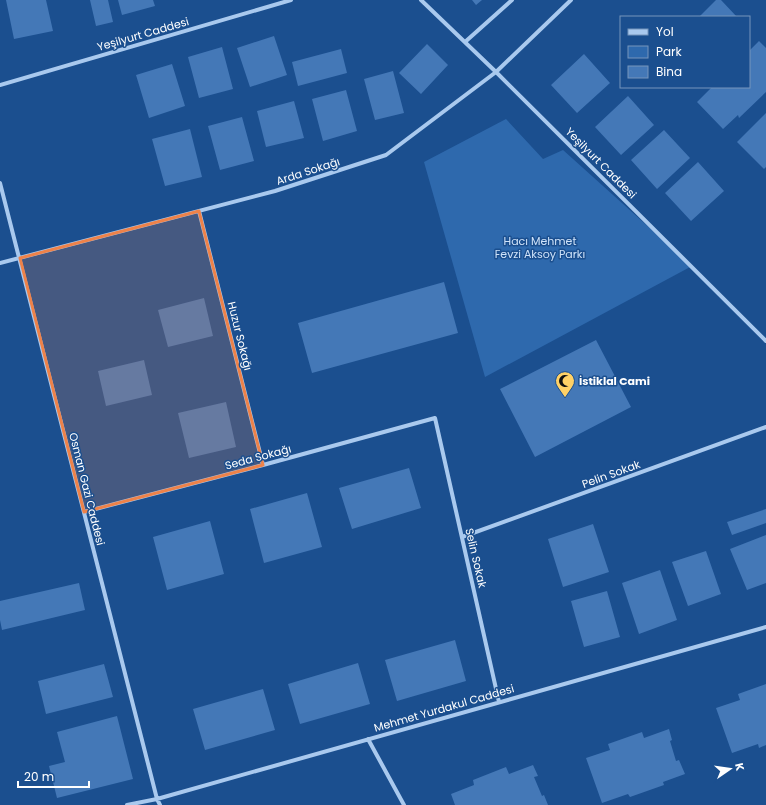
<svg xmlns="http://www.w3.org/2000/svg" width="766" height="805" viewBox="0 0 766 805" font-family="Poppins,sans-serif">
<style>
.green{fill:#2e69ad}
.building{fill:#4478b7}
.lines{fill:none;stroke-linecap:round;stroke-linejoin:round}
.minor{stroke:#a9c9ee;stroke-width:4}
.marked{fill:#ee8249;fill-opacity:0.2;stroke:#ee8249;stroke-width:3;stroke-linejoin:round}
.labels{text-anchor:middle;stroke-width:3;stroke-linejoin:round;paint-order:stroke}
.street-label{font-size:11px;fill:#fff;stroke:#1b4f8f}
.park-label{font-size:11px;fill:#cfe3fa;stroke:#1b4f8f}
.poi-label{font-size:11px;font-weight:bold;fill:#fff;stroke:#1b4f8f;text-anchor:start}
</style>
<rect width="100%" height="100%" fill="#1b4f8f"/>
<!-- green -->
<path class="green" d="M506,119l37,40 20,-9 129,116 -207,111 -61,-215z"/>
<!-- building -->
<path class="building" d="M6,0h40l7,31 -39,8z
M90,0h18l5,22 -17,4z
M118,0h35l2,6 -33,9z
M472,0h10l-6,5z
M716,0h5l16,17h-38z
M274,36l13,39 -37,12 -13,-39z
M759,41l7,7v44l-27,26 -1,-3 -15,14 -26,-27 15,-15h37v-36z
M427,44l21,21 -27,29 -22,-21z
M222,47l11,42 -34,9 -11,-41z
M341,49l6,24 -49,13 -6,-24z
M584,54l26,29 -33,30 -26,-28z
M172,64l13,42 -36,12 -13,-43z
M393,71l11,42 -29,7 -11,-41z
M346,90l11,41 -34,10 -11,-42z
M628,96l26,29 -33,30 -26,-28z
M294,101l10,37 -38,9 -9,-36z
M766,113v54l-2,2 -27,-27z
M242,117l12,44 -34,9 -12,-44z
M190,129l12,48 -37,9 -13,-47z
M664,130l26,28 -33,31 -26,-29z
M698,162l26,29 -33,30 -26,-28z
M444,282l14,51 -146,40 -14,-50z
M204,298l9,38 -45,11 -10,-37z
M596,340l35,67 -96,50 -35,-68z
M144,360l8,35 -46,11 -8,-35z
M226,402l10,45 -47,11 -11,-45z
M409,468l12,40 -69,21 -13,-41z
M307,493l15,54 -58,16 -14,-54z
M766,509v14l-34,12 -5,-13z
M210,521l14,53 -57,16 -14,-53z
M593,524l16,48 -46,15 -15,-48z
M766,535v48l-19,7 -17,-41z
M706,551l15,43 -33,12 -16,-44z
M660,570l17,50 -38,14 -17,-51z
M79,583l6,27 -83,20 -2,-10v-19z
M607,591l13,46 -36,10 -13,-46z
M455,640l11,41 -69,20 -12,-41z
M358,663l12,41 -70,20 -12,-40z
M104,664l9,33 -67,17 -8,-33z
M766,684v61l-7,3 -1,-4 -26,9 -16,-45 24,-8 -2,-6z
M263,689l12,41 -70,20 -12,-41z
M117,716l16,63 -76,19 -8,-32 16,-4 -8,-30z
M669,729l3,11 -2,1 6,20 3,-1 6,14 -22,8 1,3 -34,12 -2,-3 -26,9 -16,-45 24,-8 -2,-6 34,-12 2,6z
M533,765l5,11 -4,1 8,19 2,-1 4,10h-93l-4,-11 23,-9 -1,-5 33,-13 3,7z"/>
<g class="lines">
<!-- minor -->
<path class="minor" d="M421,0l75,72 270,269
M465,42l47,-42
M0,85l291,-85
M0,183l157,616 3,6
M199,211l64,254
M0,263l275,-72 111,-36 110,-83 75,-72
M84,512l179,-47 172,-47 64,284
M462,537l304,-110
M368,739l36,66
M127,805l30,-6 609,-172"/>
</g>
<!-- marked area -->
<path class="marked" d="M199,211l64,254 -179,47 -64,-254z"/>
<!-- icons -->
<defs>
<symbol id="mosque-pin" viewBox="-11 -11 22 30"><path d="M0 17L-7.5 6A9.5 9.5 0 1 1 7.5 6Z" fill="#ffd166" stroke="#1b4f8f"/><path d="M3.5-4.9A6 6 0 1 0 3.5 4.9A5 5 0 1 1 3.5-4.9Z" fill="#111"/></symbol>
</defs>
<g fill-rule="evenodd">
<use href="#mosque-pin" x="554" y="370" width="22" height="30"/>
</g>
<g class="labels">
<!-- street labels -->
<g class="street-label">
<text transform="translate(143 34) rotate(-16)" y="4">Yeşilyurt Caddesi</text>
<text transform="translate(601 163) rotate(45)" y="4">Yeşilyurt Caddesi</text>
<text transform="translate(308 171) rotate(-18)" y="4">Arda Sokağı</text>
<text transform="translate(240 336) rotate(76)" y="4">Huzur Sokağı</text>
<text transform="translate(258 457) rotate(-15)" y="4">Seda Sokağı</text>
<text transform="translate(611 474) rotate(-20)" y="4">Pelin Sokak</text>
<text transform="translate(87 489) rotate(76)" y="4">Osman Gazi Caddesi</text>
<text transform="translate(476 558) rotate(77)" y="4">Selin Sokak</text>
<text transform="translate(444 708) rotate(-16)" y="4">Mehmet Yurdakul Caddesi</text>
</g>
<!-- park labels -->
<g class="park-label">
<text x="540" y="245">Hacı Mehmet<tspan x="540" dy="13">Fevzi Aksoy Parkı</tspan></text>
</g>
<!-- poi labels -->
<g class="poi-label">
<text x="579" y="385">İstiklal Cami</text>
</g>
</g>
<!-- legend -->
<rect x="620" y="16" width="130" height="72" fill="#1b4f8f" stroke="#7695bc"/>
<rect x="628" y="29" width="20" height="6" fill="#a9c9ee" stroke="#7695bc"/>
<text x="656" y="36" font-size="12" fill="#ffffff">Yol</text>
<rect x="628" y="46" width="20" height="12" fill="#2e69ad" stroke="#7695bc"/>
<text x="656" y="56" font-size="12" fill="#ffffff">Park</text>
<rect x="628" y="66" width="20" height="12" fill="#4478b7" stroke="#7695bc"/>
<text x="656" y="76" font-size="12" fill="#ffffff">Bina</text>
<!-- north arrow -->
<g transform="translate(730 769) rotate(77)" stroke="#1b4f8f" stroke-width="3" paint-order="stroke">
<path d="M0-3L7 15L0 10L-7 15Z" fill="#ffffff"/>
<text y="-6" font-size="11" font-weight="bold" text-anchor="middle" fill="#ffffff">K</text>
</g>
<!-- scale -->
<path d="M18 781v6h71v-6" fill="none" stroke="#ffffff" stroke-width="2"/>
<text x="24" y="781" font-size="12" fill="#ffffff" stroke="#1b4f8f" stroke-width="3" paint-order="stroke">20 m</text>
</svg>
